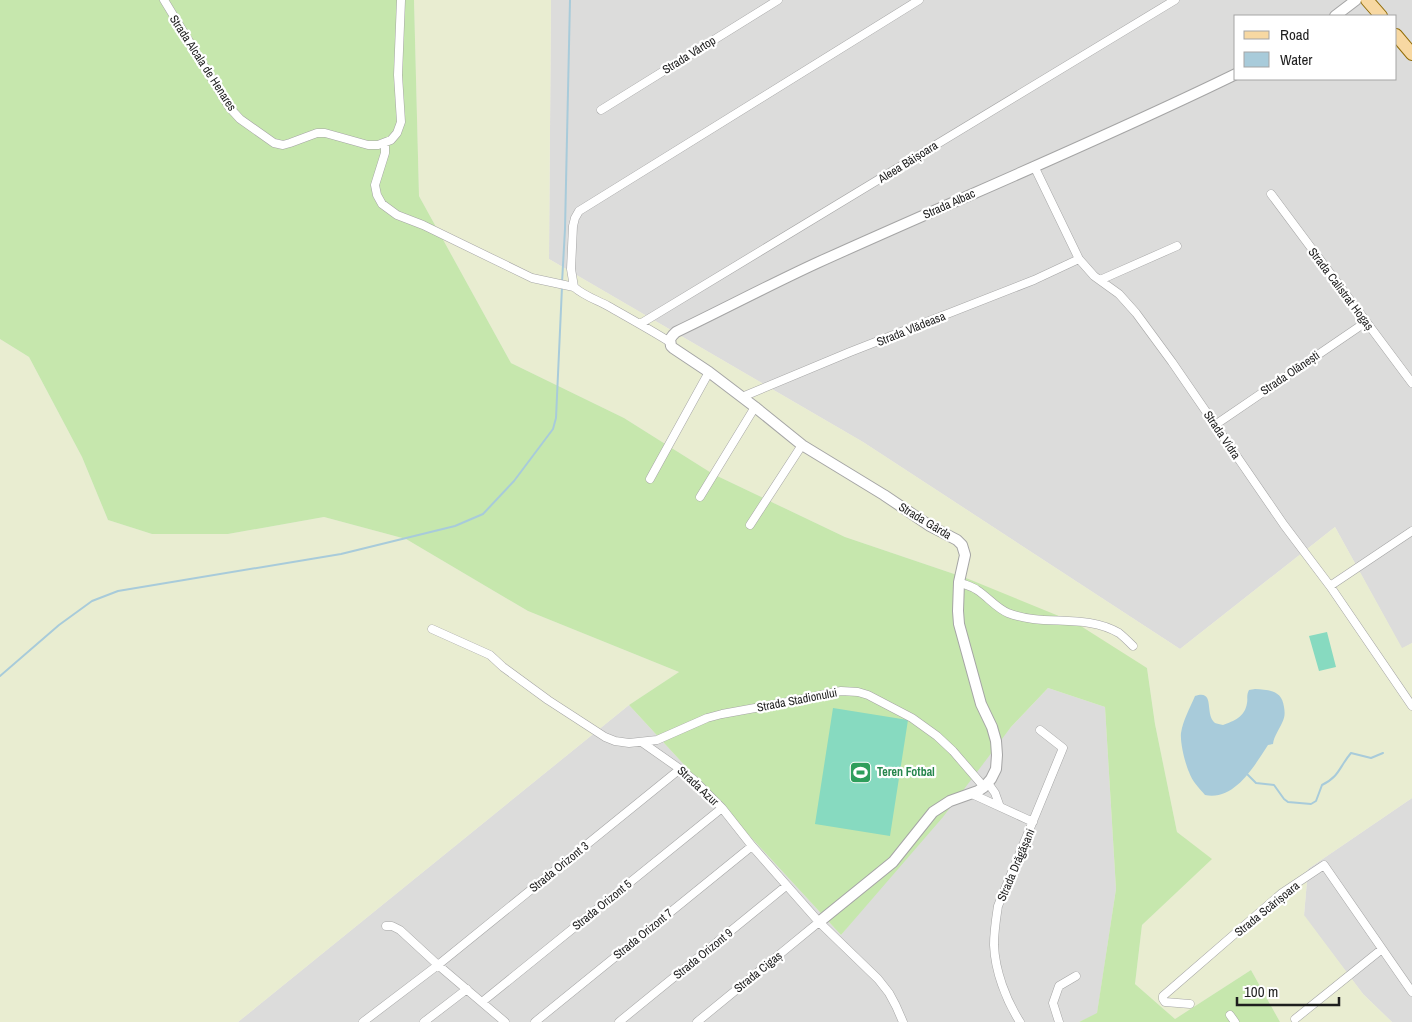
<svg xmlns="http://www.w3.org/2000/svg" width="1412" height="1022" viewBox="0 0 1412 1022" font-family="'Archivo Narrow',sans-serif">
<style>
.residential{fill:#dcdcdb;fill-rule:evenodd}
.farmland{fill:#e9edd1}
.grass{fill:#c6e7ad}
.pitch{fill:#87dac0}
.water{fill:#a8cbda}
.lines{fill:none;stroke-linecap:round;stroke-linejoin:round}
.stream{stroke:#a8cbda;stroke-width:2}
.minor-casing{stroke:#a5a5a5;stroke-width:9}
.tertiary-casing{stroke:#a5a5a5;stroke-width:12}
.primary-casing{stroke:#926d07;stroke-width:14}
.minor{stroke:#fff;stroke-width:8}
.tertiary{stroke:#fff;stroke-width:10}
.primary{stroke:#f7d8a2;stroke-width:12}
.labels{text-anchor:middle;stroke-width:4.5;stroke-linejoin:round;paint-order:stroke}
.street-label{font-size:12px;fill:#1e1e1e;stroke:#fff}
.leisure-label{font-size:12px;font-weight:bold;fill:#27864d;stroke:#fff;text-anchor:start}
</style>
<rect width="100%" height="100%" fill="#efece5"/>
<!-- residential -->
<path class="residential" d="M551,0h861v643l-10,6 -67,-122 -155,122 -317,-207 -314,-183zM1236,16h160v63h-160z
M1048,688l57,19 11,182 -19,125 -18,8h-841l391,-317 212,230 170,-208z
M1412,798v224h-20l-29,-28 -59,-78 4,-47z"/>
<!-- farmland -->
<path class="farmland" d="M414,0h137l-2,259 314,183 317,207 155,-122 67,121 10,-5v155l-104,71 -4,46 59,79 29,28h-112l-29,-52 -76,49 -40,-35 7,-59 69,-66 -34,-27 -22,-108 -8,-56 -181,-90 -121,-41 -132,-63 -89,-56 -113,-55 -92,-167z
M0,339l29,18 53,100 26,63 44,14h76l96,-17 82,22 122,72 151,61 -50,33 -391,317h-238z"/>
<!-- grass -->
<path class="grass" d="M0,0h414l5,196 92,167 113,55 89,56 132,63 121,41 110,45 71,45 8,56 22,108 35,27 -70,66 -7,59 40,35 76,-49 29,52h-201l18,-9 19,-124 -11,-182 -57,-19 -37,39 -68,90 -102,118 -212,-230 50,-33 -151,-61 -122,-72 -82,-22 -96,17h-76l-44,-14 -26,-63 -53,-100 -29,-18z"/>
<!-- pitch -->
<path class="pitch" d="M1327,632l9,35 -17,4 -10,-35z
M833,708l75,12 -18,116 -75,-12z"/>
<!-- water -->
<path class="water" d="M1255,689c14,1 27,1 29,18 1,6 1,10 -2,16 -3,7 -8,13 -9,21l-5,1c-14,21 -33,56 -63,50 -6,-7 -13,-14 -16,-23 -4,-9 -9,-29 -8,-39 2,-13 9,-25 14,-37 21,-7 9,18 20,27 2,1 5,1 8,2 11,-4 22,-8 24,-22 1,-5 -1,-7 2,-13z"/>
<g class="lines">
<!-- stream -->
<path class="stream" d="M562,283l3,-54 5,-229
M0,676l59,-51 33,-24 26,-10 223,-37 114,-28 28,-12 31,-33 39,-52 3,-11 6,-131
M1247,774l9,9 18,2 10,14 4,3 23,2 5,-3 6,-16c18,-9 17,-18 29,-32l20,5 12,-5"/>
<defs>
<path id="minor" d="M164,0l65,107 11,12 34,24 9,2 7,-2 27,-10h8l43,12h10l13,-5 6,-7 4,-11 -3,-47 3,-75
M601,110l177,-110
M385,143v10l-10,32 2,10 5,9 15,11 26,10 109,53 42,9
M1034,166l45,93 15,17 25,18 17,19 36,49 112,163 46,61 82,120
M1271,194l141,189
M1100,280l77,-34
M574,287l-3,-18 2,-43 2,-8 4,-7 340,-211
M574,287c10,9 23,13 34,19 21,12 41,23 62,36
M640,324l535,-324
M742,397l108,-45 184,-72 45,-21
M1215,425l151,-103
M650,479l59,-107
M700,497l55,-90
M750,525l52,-80
M959,582c6,3 13,4 18,8 11,7 19,18 31,23 36,14 77,0 111,20 5,4 10,9 14,13
M1330,586l82,-55
M432,629l58,26 13,12 45,33 57,37 10,4 14,2 28,-3 50,-22 15,-4 71,-13 48,-10 17,1 10,3 44,23 25,18 16,15 31,36
M643,743l37,26 14,11 28,28 30,38 67,76 59,57 11,14 7,13 7,16
M988,783l7,10 5,14
M972,794l61,28
M386,926h6l8,4 38,35 67,57
M482,1002l240,-194
M1190,1004l-25,-2 -2,-3v-3l119,-103 42,-28 88,127
M1230,1015l5,7
M1295,1019l87,-70
M363,1022l75,-57 242,-196
M424,1022l43,-33
M535,1022l217,-176
M619,1022l167,-136
M697,1022l122,-100
M1020,1022c-14,-22 -25,-51 -26,-77 0,-14 2,-26 4,-39l65,-158 -23,-18
M1059,1022l-6,-19 6,-17 17,-10"/>
<path id="tertiary" d="M1335,16l21,-16
M819,922l74,-60 40,-50 17,-11 28,-10 6,-4 7,-8 5,-10 1,-14 -1,-14 -4,-14 -11,-23 -22,-80 -1,-13 1,-29 6,-27 -3,-10 -5,-5 -27,-14 -46,-31 -82,-50 -47,-38 -46,-35 -36,-24 -2,-2 -1,-7 3,-4 3,-3c48,-23 95,-48 143,-70 139,-63 280,-121 417,-188"/>
<path id="primary" d="M1367,0l14,16
M1396,35l16,19"/>
</defs>
<!-- minor casing -->
<use href="#minor" class="minor-casing"/>
<!-- tertiary casing -->
<use href="#tertiary" class="tertiary-casing"/>
<!-- primary casing -->
<use href="#primary" class="primary-casing"/>
<!-- minor -->
<use href="#minor" class="minor"/>
<!-- tertiary -->
<use href="#tertiary" class="tertiary"/>
<!-- primary -->
<use href="#primary" class="primary"/>
</g>
<!-- icons -->
<defs>
<symbol id="stadium-square" viewBox="-11 -11 22 22"><rect x="-9" y="-9" width="18" height="18" rx="4" fill="#2e9e5b" stroke="#fff"/><path d="M0-5a6.5 5 0 1 0 0 10a6.5 5 0 1 0 0-10ZM-3.5-1.8h7v3.6h-7Z" fill="#fff"/></symbol>
</defs>
<g fill-rule="evenodd">
<use href="#stadium-square" x="848" y="760" width="25" height="25"/>
</g>
<g class="labels">
<!-- street labels -->
<g class="street-label">
<text transform="translate(689 55) rotate(-32)" y="4">Strada Vârtop</text>
<text transform="translate(203 63) rotate(57)" y="4">Strada Alcala de Henares</text>
<text transform="translate(908 162) rotate(-32)" y="4">Aleea Băișoara</text>
<text transform="translate(949 204) rotate(-24)" y="4">Strada Albac</text>
<text transform="translate(1341 289) rotate(53)" y="4">Strada Calistrat Hogaș</text>
<text transform="translate(911 329) rotate(-22)" y="4">Strada Vlădeasa</text>
<text transform="translate(1290 373) rotate(-34)" y="4">Strada Olănești</text>
<text transform="translate(1222 435) rotate(56)" y="4">Strada Vidra</text>
<text transform="translate(925 521) rotate(31)" y="4">Strada Gârda</text>
<text transform="translate(797 700) rotate(-11)" y="4">Strada Stadionului</text>
<text transform="translate(698 786) rotate(43)" y="4">Strada Azur</text>
<text transform="translate(1016 865) rotate(-67)" y="4">Strada Drăgășani</text>
<text transform="translate(559 867) rotate(-39)" y="4">Strada Orizont 3</text>
<text transform="translate(602 905) rotate(-39)" y="4">Strada Orizont 5</text>
<text transform="translate(1267 909) rotate(-39)" y="4">Strada Scărișoara</text>
<text transform="translate(643 934) rotate(-39)" y="4">Strada Orizont 7</text>
<text transform="translate(703 954) rotate(-39)" y="4">Strada Orizont 9</text>
<text transform="translate(758 972) rotate(-39)" y="4">Strada Cigaș</text>
</g>
<!-- leisure labels -->
<g class="leisure-label">
<text x="877" y="776">Teren Fotbal</text>
</g>
</g>
<!-- legend -->
<rect x="1234" y="15" width="162" height="65" fill="#ffffff" stroke="#a5a5a5"/>
<rect x="1244" y="31" width="25" height="8" fill="#f7d8a2" stroke="#a5a5a5"/>
<text x="1280" y="40" font-size="15" fill="#1e1e1e">Road</text>
<rect x="1244" y="52" width="25" height="15" fill="#a8cbda" stroke="#a5a5a5"/>
<text x="1280" y="65" font-size="15" fill="#1e1e1e">Water</text>
<!-- scale -->
<path d="M1237 997v8h102v-8" fill="none" stroke="#1e1e1e" stroke-width="2.5"/>
<text x="1244" y="997" font-size="15" fill="#1e1e1e" stroke="#ffffff" stroke-width="4" paint-order="stroke">100 m</text>
</svg>
